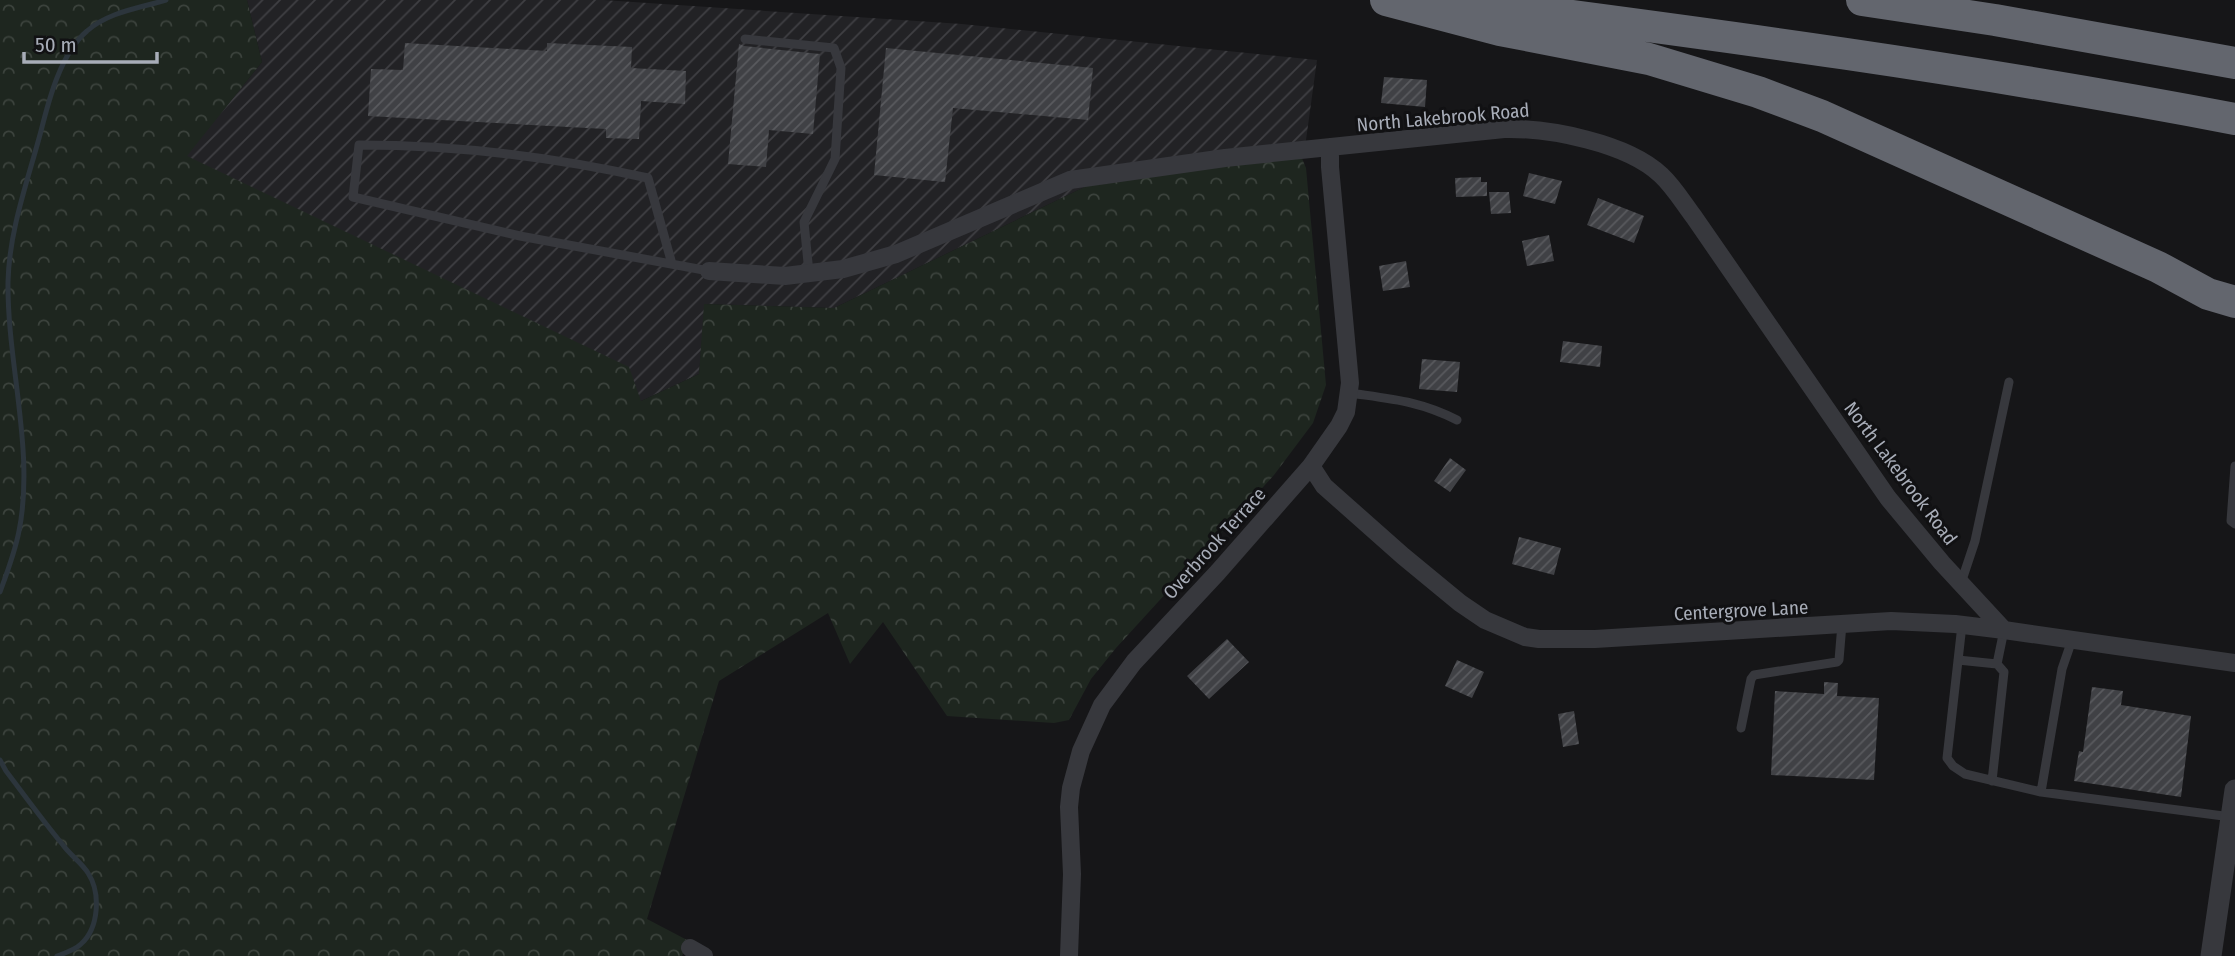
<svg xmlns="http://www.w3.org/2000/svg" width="2235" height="956" viewBox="0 0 2235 956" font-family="'Fira Sans Condensed',sans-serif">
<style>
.industrial{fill:url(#industrial-furrows)}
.forest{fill:url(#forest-crowns)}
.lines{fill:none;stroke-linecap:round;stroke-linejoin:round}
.stream{stroke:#2c353c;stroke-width:5}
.building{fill:url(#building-hatch)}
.service{stroke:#37383d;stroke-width:9}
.minor{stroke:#37383d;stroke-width:18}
.tertiary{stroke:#37383d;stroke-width:21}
.motorway{stroke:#63666e;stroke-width:32}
.labels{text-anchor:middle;stroke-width:6;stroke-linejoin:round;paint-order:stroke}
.street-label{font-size:19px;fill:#a8adb8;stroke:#111113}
</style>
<defs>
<pattern id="industrial-furrows" width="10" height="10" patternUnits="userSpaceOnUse" patternTransform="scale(1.75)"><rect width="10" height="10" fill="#222225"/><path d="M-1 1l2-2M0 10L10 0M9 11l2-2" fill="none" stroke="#3f3f43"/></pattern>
<pattern id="forest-crowns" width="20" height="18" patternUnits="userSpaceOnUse" patternTransform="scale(1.75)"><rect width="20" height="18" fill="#1e261f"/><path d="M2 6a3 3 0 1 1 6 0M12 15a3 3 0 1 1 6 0" fill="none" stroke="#3c433d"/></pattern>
<pattern id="building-hatch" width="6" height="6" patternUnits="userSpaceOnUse" patternTransform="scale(1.75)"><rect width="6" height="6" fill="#404145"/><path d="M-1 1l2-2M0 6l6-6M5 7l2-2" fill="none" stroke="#595a5e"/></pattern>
</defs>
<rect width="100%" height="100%" fill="#161618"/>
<!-- industrial -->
<path class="industrial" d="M247,0h356l359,24 355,36 -11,80 -5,16 -204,25 -263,127 -129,-4 -6,70 -58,27 -455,-245 76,-94z"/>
<!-- forest -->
<path class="forest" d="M0,0h247l15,62 -75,94 442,211 12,34 58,-27 5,-70 130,4 263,-127 204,-25 5,12 20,217 -13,38 -39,52 -158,173 -25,31 -22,41 -15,3 -107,-7 -64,-94 -33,42 -22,-51 -109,68 -72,238 42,22 -7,15h-682z"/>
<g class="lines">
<!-- stream -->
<path class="stream" d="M0,592c7,-19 15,-40 19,-61 16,-79 -12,-168 -11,-249 1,-51 20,-102 33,-151 8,-32 20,-78 46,-100 21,-19 53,-23 79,-31
M0,760l6,11c19,25 37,50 57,74 7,10 19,18 25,28 13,20 11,55 -7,71 -6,6 -16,9 -24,12"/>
</g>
<!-- building -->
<path class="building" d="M405,43l142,8v-8l85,4 -1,21 55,3 -1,33 -44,-3 -2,38 -33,-1v-9l-238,-13 3,-47 32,1z
M739,44l5,2 76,8 -7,80 -44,-4 -3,37 -38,-3z
M886,48l207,20 -5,52 -135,-12 -8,74 -71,-7z
M1384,77l43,3 -2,27 -44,-4z
M1529,173l33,8 -7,23 -32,-8z
M1481,177v5h6v14l-31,1 -1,-19z
M1489,192h20l2,21 -20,1z
M1598,198l46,18 -10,27 -47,-18z
M1549,235l5,26 -27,5 -5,-25z
M1406,261l4,26 -27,4 -4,-25z
M1563,341l39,5 -2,21 -40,-5z
M1422,359l38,3 -3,30 -38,-3z
M1450,458l16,12 -16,22 -16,-11z
M1519,537l42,11 -7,27 -42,-11z
M1227,639l22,23 -40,37 -22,-23z
M1457,660l27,12 -12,26 -27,-12z
M1824,682l14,1 -1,13 42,2 -5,82 -103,-5 4,-84 49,3z
M2092,687l31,4 -2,14 70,11 -10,81 -107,-16 5,-30 4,1z
M1574,711l5,33 -16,3 -5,-33z"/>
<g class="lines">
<!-- service -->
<path class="service" d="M745,39l89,9 7,20 -6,91 -31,63 5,51
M672,264l-24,-86c-94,-21 -192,-33 -289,-33l-6,52 167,39 189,35
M1350,393c41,6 70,8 107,27
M2235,466l-4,55 4,3
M1961,583l14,-42 34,-159
M1962,625l-15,133 6,8 12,8 76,18 190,25
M1958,660l39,4 7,8 -12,109
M1997,664l7,-34
M1741,728l10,-49 3,-4 83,-13 2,-2 3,-36
M2041,792l21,-123 10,-29"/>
<!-- minor -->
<path class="minor" d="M709,271l76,5 58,-7 53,-15 174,-74 155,-22 279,-29c46,-1 123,14 157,46 13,12 23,29 33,42l194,281 54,65 62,67
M1311,466l13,20 79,70 57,47 25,17 40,17 14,2h56l296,-18 64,3 49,6 231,33
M690,948l14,8
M1069,956l3,-82 -3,-67 2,-19 10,-37 21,-46 32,-43 84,-90 93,-106 28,-40 7,-14 4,-29 -20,-216v-20"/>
<!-- tertiary -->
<path class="tertiary" d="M2211,956l24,-166"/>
<!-- motorway -->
<path class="motorway" d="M1386,0l114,30 149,29 109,33 64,24 336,151 50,27 27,8
M1450,0c263,34 525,69 785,119
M1862,0l133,20 240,43"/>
</g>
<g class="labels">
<!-- street labels -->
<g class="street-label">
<text transform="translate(1443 117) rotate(-5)" y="7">North Lakebrook Road</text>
<text transform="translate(1901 473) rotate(53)" y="7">North Lakebrook Road</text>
<text transform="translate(1214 543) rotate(-48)" y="7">Overbrook Terrace</text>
<text transform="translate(1741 610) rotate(-3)" y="7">Centergrove Lane</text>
</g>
</g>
<!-- scale -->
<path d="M24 52v10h133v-10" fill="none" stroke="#a8adb8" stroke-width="3.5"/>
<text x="35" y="52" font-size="21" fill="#a8adb8" stroke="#111113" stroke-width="5" paint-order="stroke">50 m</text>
</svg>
